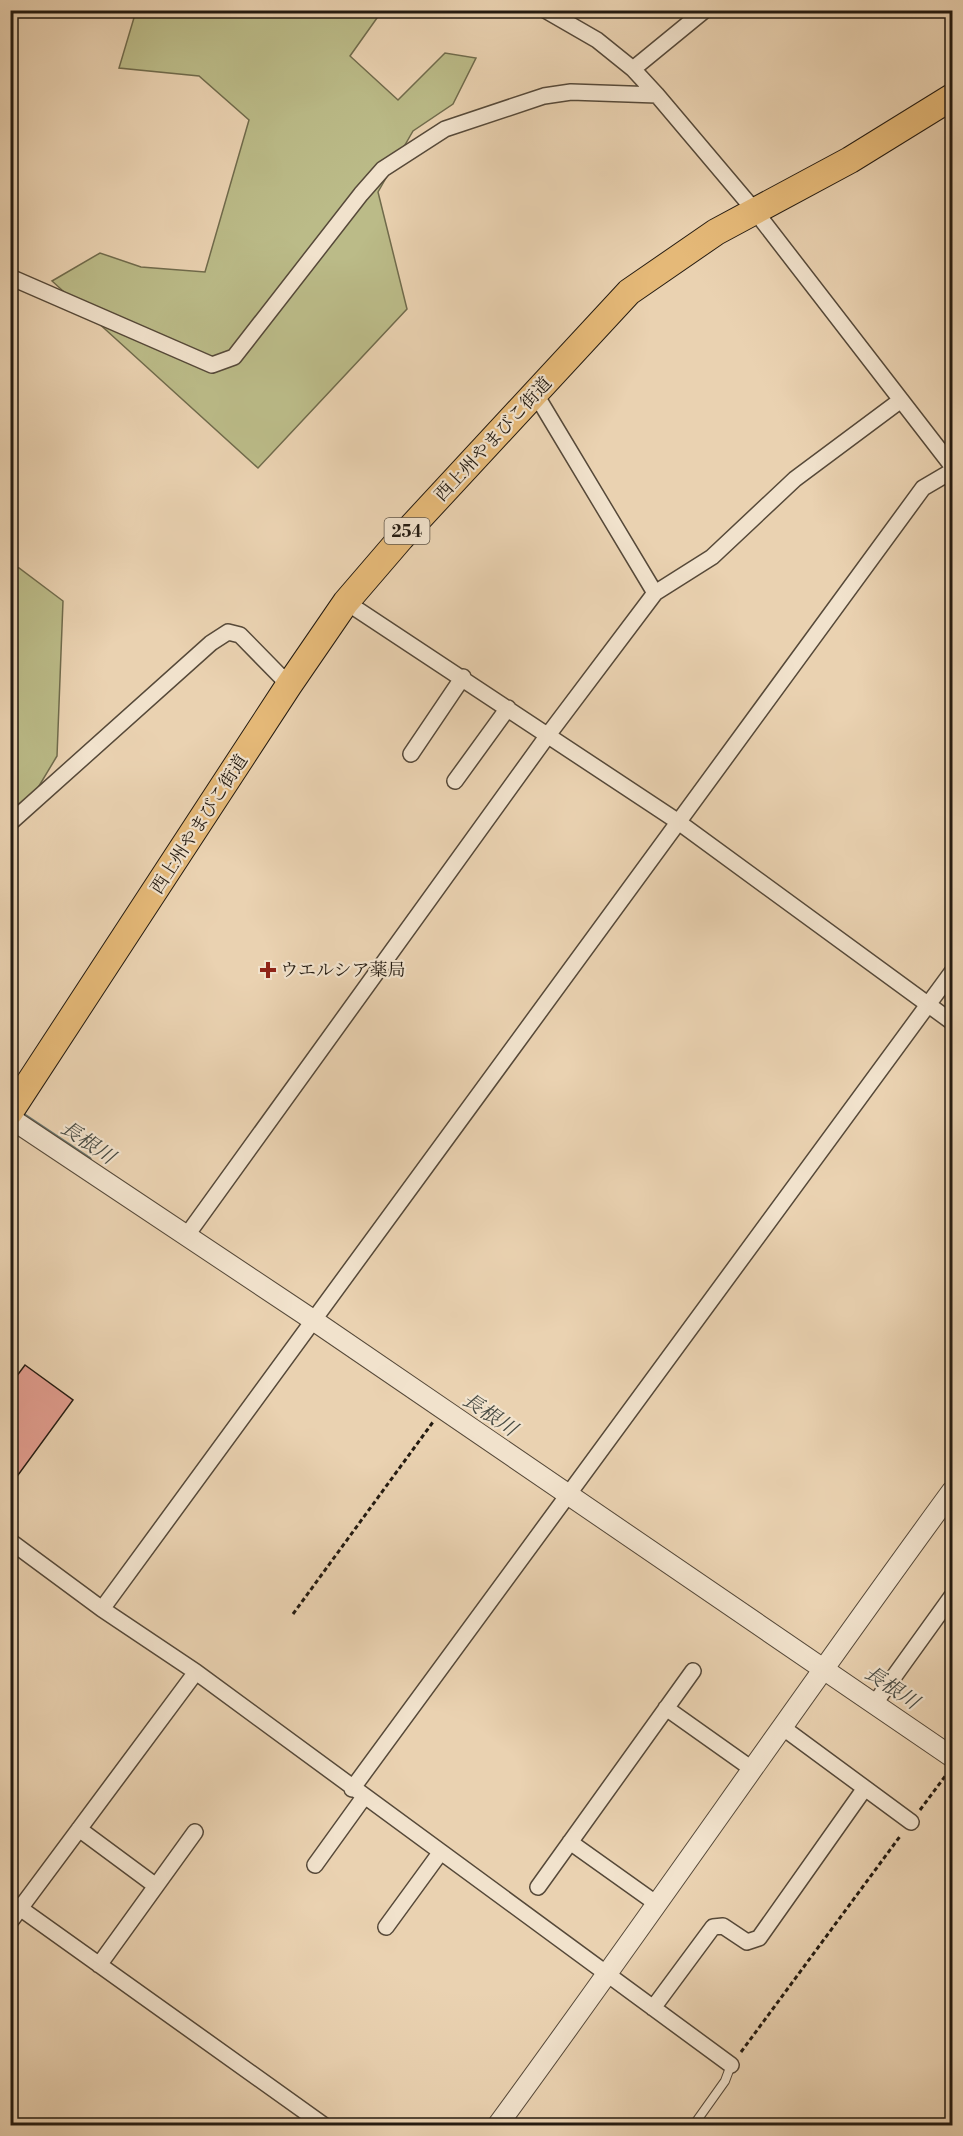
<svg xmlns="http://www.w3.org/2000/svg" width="963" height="2136" viewBox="0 0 963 2136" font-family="'Libre Bodoni','Noto Serif JP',serif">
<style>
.green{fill:#bb8;stroke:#706b4c;stroke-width:1.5}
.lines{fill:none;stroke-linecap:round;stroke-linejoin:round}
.stream{stroke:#6a7872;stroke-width:5}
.building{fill:#e29d8f;stroke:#241b11;stroke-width:1.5}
.service-casing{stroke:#564939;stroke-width:10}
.minor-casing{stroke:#564939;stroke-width:18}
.tertiary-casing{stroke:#564939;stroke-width:22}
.trunk-casing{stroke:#241b11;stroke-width:28}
.path{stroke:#241b11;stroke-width:3;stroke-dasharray:4.5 3;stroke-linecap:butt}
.service{stroke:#f1e2cc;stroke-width:8}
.minor{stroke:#f1e2cc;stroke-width:15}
.tertiary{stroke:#f1e2cc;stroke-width:20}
.trunk{stroke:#e5b978;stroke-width:26}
.poi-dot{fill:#8f2418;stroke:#f1e2cc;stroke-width:2}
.labels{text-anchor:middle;stroke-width:4.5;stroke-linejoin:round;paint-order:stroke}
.shield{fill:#f1e2cc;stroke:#625749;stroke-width:1.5}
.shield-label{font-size:16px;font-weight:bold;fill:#241b11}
.street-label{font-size:18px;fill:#241b11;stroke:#f1e2cc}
.poi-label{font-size:18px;fill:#241b11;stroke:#f1e2cc;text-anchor:start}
.water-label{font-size:20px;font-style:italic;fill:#474a42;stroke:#f1e2cc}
</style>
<rect width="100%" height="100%" fill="#ead2b1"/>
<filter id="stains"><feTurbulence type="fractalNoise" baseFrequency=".00333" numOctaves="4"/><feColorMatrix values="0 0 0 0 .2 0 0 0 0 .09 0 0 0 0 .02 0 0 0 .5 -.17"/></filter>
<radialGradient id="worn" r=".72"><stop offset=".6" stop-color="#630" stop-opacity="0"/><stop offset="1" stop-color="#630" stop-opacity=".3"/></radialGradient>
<!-- green -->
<path class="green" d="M136,11h246l-32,45 48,44 47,-47 31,5 -23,46 -40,27 -35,61 29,117 -149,159 -206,-187 48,-28 41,14 64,5 44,-152 -50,-44 -80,-8z
M11,566l8,2 44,33 -6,155 -27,45 -19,18z"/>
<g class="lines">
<!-- stream -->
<path class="stream" d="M17,1111l72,48"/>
</g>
<!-- building -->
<path class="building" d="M25,1365l48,35 -63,86v-101z"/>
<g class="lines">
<defs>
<path id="service" d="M693,2126l32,-45 6,-16"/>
<path id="minor" d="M545,10l52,30 36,29 24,26 98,116 197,255
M633,69l72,-59
M10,277l202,88 22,-8 127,-163 22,-25 62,-40 99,-33 27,-4 86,3
M535,393l120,200
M346,602l331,219 275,201
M411,754l52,-77
M455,781l53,-73
M10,823l201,-180 17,-11 12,3 49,50
M187,1235l361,-500 107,-142 57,-36 83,-78 106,-79
M10,1541l92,68 94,63 535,393
M102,1609l821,-1121 29,-17
M875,1703l77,-107
M666,1708l86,61
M782,1727l129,95
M352,1789l600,-817
M79,1829l77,57
M570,1842l87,62
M315,1865l49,-68
M538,1887l155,-216
M10,1901l315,225
M10,1922l186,-250
M386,1927l54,-74
M99,1965l96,-133
M653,2008l60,-81 10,-1 24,16 12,-4 106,-150"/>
<path id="tertiary" d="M10,1118l303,202 639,437
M497,2126c154,-210 301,-425 455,-635"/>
<path id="trunk" d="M10,1112l279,-427 57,-83 55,-64 228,-246 87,-60 134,-72 102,-63"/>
</defs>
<!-- service casing -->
<use href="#service" class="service-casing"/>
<!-- minor casing -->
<use href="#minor" class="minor-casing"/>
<!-- tertiary casing -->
<use href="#tertiary" class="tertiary-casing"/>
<!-- trunk casing -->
<use href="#trunk" class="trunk-casing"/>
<!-- path -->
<path class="path" d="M293,1614l140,-192
M920,1810l26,-35
M741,2052l160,-217"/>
<!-- service -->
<use href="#service" class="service"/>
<!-- minor -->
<use href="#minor" class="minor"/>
<!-- tertiary -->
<use href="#tertiary" class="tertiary"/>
<!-- trunk -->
<use href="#trunk" class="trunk"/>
</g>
<!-- markers -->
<path class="poi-dot" d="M265 961h6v6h6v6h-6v6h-6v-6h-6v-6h6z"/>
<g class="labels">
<!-- shield labels -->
<rect class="shield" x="384.5" y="518" width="45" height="26" rx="4.5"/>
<g class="shield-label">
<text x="407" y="537">254</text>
</g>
<!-- street labels -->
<g class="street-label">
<text transform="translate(493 439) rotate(-47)" y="6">西上州やまびこ街道</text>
<text transform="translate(199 824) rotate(-57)" y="6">西上州やまびこ街道</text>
</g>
<!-- poi labels -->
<g class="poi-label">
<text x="280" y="976">ウエルシア薬局</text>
</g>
<!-- water labels -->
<g class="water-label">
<text transform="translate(88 1142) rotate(34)" y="7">長根川</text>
<text transform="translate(490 1414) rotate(34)" y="7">長根川</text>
<text transform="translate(892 1687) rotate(34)" y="7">長根川</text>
</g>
</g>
<!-- margin -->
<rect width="963" height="2136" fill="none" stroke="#ead2b1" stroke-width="36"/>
<rect x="12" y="12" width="939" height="2112" fill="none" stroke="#241b11" stroke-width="3"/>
<rect x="18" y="18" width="927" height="2100" fill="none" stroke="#241b11" stroke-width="1.5"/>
<rect width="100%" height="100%" filter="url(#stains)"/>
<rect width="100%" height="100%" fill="url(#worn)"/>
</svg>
